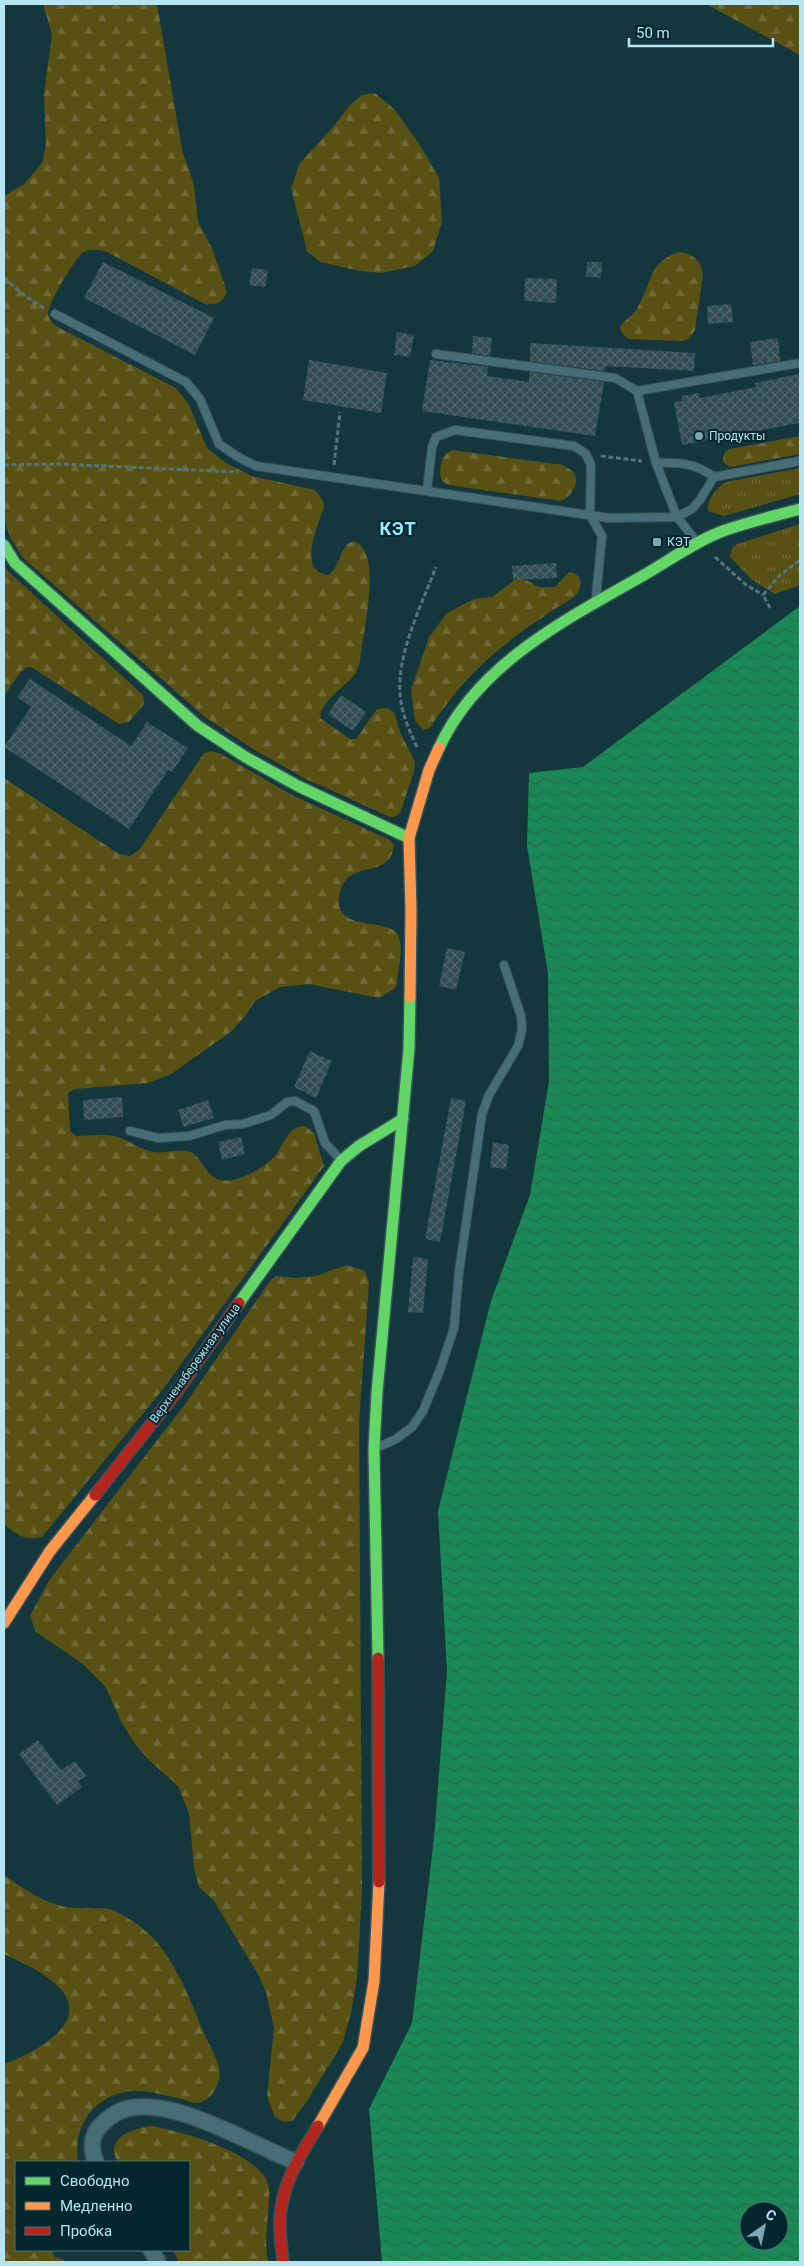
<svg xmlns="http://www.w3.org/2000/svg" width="804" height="2266" viewBox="0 0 804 2266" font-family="Roboto,sans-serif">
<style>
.grass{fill:url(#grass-tufts)}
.forest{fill:url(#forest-firs)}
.water{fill:url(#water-waves);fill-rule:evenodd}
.building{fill:url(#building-cross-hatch)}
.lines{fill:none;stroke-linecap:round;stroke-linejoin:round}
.lane-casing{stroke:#375259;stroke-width:10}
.street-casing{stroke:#375259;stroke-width:18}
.fast-casing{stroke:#375259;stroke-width:14}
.slow-casing{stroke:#375259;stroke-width:14}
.jam-casing{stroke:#375259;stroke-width:14}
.path{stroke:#55747b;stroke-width:3;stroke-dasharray:5 2.5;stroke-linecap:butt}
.lane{stroke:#476e76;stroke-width:8}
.street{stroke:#476e76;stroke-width:15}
.fast{stroke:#63d668;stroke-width:11}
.slow{stroke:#ff974d;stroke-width:11}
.jam{stroke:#b3261e;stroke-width:11}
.poi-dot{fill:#7da7b2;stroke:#04272e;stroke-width:2}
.labels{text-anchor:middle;stroke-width:4;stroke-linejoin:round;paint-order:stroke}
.poi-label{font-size:12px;fill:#b6e4f0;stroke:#04272e;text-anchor:start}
.street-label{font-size:12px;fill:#b6e4f0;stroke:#04272e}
.district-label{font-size:18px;font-weight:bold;letter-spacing:1px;fill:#9be9fe;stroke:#04272e}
</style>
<defs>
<pattern id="grass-tufts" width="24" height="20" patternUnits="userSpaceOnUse" patternTransform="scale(1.25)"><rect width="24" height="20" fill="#595114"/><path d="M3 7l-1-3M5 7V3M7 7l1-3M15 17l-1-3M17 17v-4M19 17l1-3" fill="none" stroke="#6f6a36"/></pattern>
<pattern id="forest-firs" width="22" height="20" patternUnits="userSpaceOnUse" patternTransform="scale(1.25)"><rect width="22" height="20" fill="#595114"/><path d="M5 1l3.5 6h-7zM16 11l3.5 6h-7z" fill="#6f6a36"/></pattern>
<pattern id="water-waves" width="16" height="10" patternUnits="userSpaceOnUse" patternTransform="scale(1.25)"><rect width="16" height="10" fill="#1a8956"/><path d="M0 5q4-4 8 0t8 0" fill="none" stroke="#266d50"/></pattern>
<pattern id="building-cross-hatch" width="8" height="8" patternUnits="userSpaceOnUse" patternTransform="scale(1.25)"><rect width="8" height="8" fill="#324c54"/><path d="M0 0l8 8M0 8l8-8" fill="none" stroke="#4d666d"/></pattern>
</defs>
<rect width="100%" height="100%" fill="#14373e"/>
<!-- grass -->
<path class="grass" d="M800,468v26l-76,22 -16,-5c-2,-10 9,-24 18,-29z
M800,524v61l-25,9 -24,-15 -21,-22 2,-9 5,-4z"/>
<!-- forest -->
<path class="forest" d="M43,4h114l25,146 12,35 4,37 14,26 15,44c-5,11 -10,13 -22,12l-100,-53c-7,-1 -16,-3 -23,2 -7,6 -35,52 -34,61 1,6 4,8 8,12l120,62 12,15 19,45 19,15 26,13 63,14 8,11 1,6c-6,18 -28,65 5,68 11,-9 11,-26 20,-32 6,-3 10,0 13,4 17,20 1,87 -2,114 -1,3 -2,8 -4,11 -10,16 -33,25 -36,46l30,21h6l21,-30 10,-1 7,4 6,20 15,30 -1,9 -14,42 -5,4h-5l-86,-39 -51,-29 -48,-32 -182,-159 -13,-21 -6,-19v-322l20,-12 18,-21 4,-18 -2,-51 8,-60z
M706,4h94v51z
M375,93l19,16 26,36 19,33 3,43 -9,30 -18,15 -34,7 -21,-2 -40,-9 -13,-11 -16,-63 9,-25 33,-36 17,-22 12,-10z
M680,252c14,2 21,9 23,23l-8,55 -6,9 -6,2 -55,-2 -6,-6 -2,-6c4,-7 12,-11 16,-17 16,-24 11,-49 44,-58z
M800,436v18l-70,13 -8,-6 3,-9 5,-3z
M452,450l111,15c3,2 7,4 10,7 8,9 -2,26 -12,29l-113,-16 -6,-4c-4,-10 -1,-27 10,-31z
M4,564l4,7 135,124 1,9 -15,18 -10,2 -86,-56 -6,-1 -6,4 -17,25z
M569,572c15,2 14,16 5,25 -61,38 -104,69 -144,131l-6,2 -9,-9 -4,-31 18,-53 18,-24 27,-14 18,-2 24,-18 10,1 13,7h16z
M211,751l10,3 73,42 96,44 4,5c-4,38 -50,10 -55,53 -3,35 49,19 59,37 6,12 0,35 -1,49l-3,5 -15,9 -70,-14 -29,3 -25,14 -9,14 -14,16 -61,43 -23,9 -73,6 -7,4 2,38 6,5c12,0 26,-2 38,0 13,3 25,13 39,16 11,2 23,-3 34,-1 19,4 16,34 45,29 15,-3 33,-13 43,-24 10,-13 13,-30 30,-30l9,7 10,33 -161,223 -121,148c-17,4 -25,-2 -38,-13v-746l115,76 11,2 9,-6 65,-97z
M347,1265l18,6 4,12 -10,139 3,469 -5,87 -6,34 -8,30 -37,61 -14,18 -9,1 -8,-5 -8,-21 7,-68 -8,-36 -8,-18 -44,-73 -15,-14 -5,-19 -5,-55 -11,-27 -29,-26 -14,-16 -12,-19 -18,-39 -22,-22 -47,-32 -6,-16 20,-37 136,-176 84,-122 6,-5 19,2 21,-2z
M4,1875c22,15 43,31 71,33 12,1 26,-1 38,2 4,1 9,5 13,7 43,24 59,71 77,114 5,12 14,26 16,38 3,14 -8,34 -23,34 -4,0 -10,-3 -14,-4 -15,-3 -30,-8 -45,-8 -40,0 -65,33 -59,71h-62v88h35l4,7 14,5h-65v-198c23,-8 82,-36 61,-69 -13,-20 -41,-31 -61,-41z
M152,2126c28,5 114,28 117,63 1,24 -6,49 -1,73h-89l-6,-12h16v-88h-71c-15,-24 16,-34 34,-36z"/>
<!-- water -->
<path class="water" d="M800,606v1656h-418l-13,-153 43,-86 22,-185 13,-167 -9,-160 53,-210 39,-106 19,-114 -1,-108 -21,-127 2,-73 54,-6zM749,2211h30v30h-30z"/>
<!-- building -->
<path class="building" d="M103,262l111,56 -19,37 -111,-57z
M587,262h15l-1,16 -15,-1z
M252,268l16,2 -3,17 -16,-2z
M525,278l32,1 -1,24 -32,-2z
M731,304l2,18 -25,2 -1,-18z
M397,332l17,3 -4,22 -16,-2z
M473,336l19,2 -2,18 -18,-3z
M778,338l2,23 -27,4 -3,-23z
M530,343l165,10 -1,18 -88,-5 -1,5 -75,-10z
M309,360l78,13 -6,40 -78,-13z
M430,360l58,7 -1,9 42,6v-10l75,10 -9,54 -173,-25z
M800,374v49l-118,22 -8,-43 8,-1v-5l17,-3 1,5 56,-11 -1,-4z
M556,563l1,15 -44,2 -1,-14z
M30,679l101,67 16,-24 41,26 -16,24 -4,-2 -39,59 -125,-82 27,-40 -14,-10z
M341,695l25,17 -13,19 -25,-17z
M447,948l18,4 -9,38 -17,-4z
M310,1051l22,10 -16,37 -22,-11z
M122,1097l1,20 -39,3 -1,-20z
M451,1098l15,3 -26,141 -15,-3z
M208,1100l6,18 -30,9 -6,-17z
M241,1137l4,17 -23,6 -4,-18z
M493,1142l16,3 -3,24 -16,-2z
M413,1257l15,2 -5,54 -15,-1z
M38,1740l23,30 14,-9 11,15 -8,5 4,6 -25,18 -38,-51z"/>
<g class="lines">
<defs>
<path id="lane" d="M55,314l131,68 14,17 19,45 19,13 18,9 353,52 68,-1 15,-8 8,-9 14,-23
M436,354l179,24 22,13 163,-28
M637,391l19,72 21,54 20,25
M656,463c23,-1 39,0 58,14l86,-16
M427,491l5,-44 4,-10 19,-7 119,16 12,8 5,11 -1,50 12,21 -6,61
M130,1131l28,7 31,-2 36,-11 18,-1 28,-9 16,-13 8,-1 19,10 11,32 15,16
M376,1448l20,-9 16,-12 11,-16 17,-41 14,-42 5,-56 23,-158 7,-19 29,-49 4,-16 -1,-14 -17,-51"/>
<path id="street" d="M96,2162c-6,-13 -5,-28 6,-38 10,-10 23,-17 37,-17 46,-3 114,38 157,55
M151,2250l7,12"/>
<path id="fast" d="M4,545l11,18 183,163 49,32 51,28 111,52
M439,748c39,-85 128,-129 205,-173 26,-15 52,-34 79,-44 25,-9 52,-15 77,-22
M239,1303l102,-142 18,-15 44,-27
M378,1658l-4,-209 3,-57 32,-343 1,-52"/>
<path id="slow" d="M410,997l1,-87 -2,-72 20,-68 10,-22
M4,1623l46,-72 45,-56
M318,2126l45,-78 11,-67 5,-99"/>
<path id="jam" d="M95,1495l80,-101 64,-91
M378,1658l1,224
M283,2262c-1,-14 -4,-29 -3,-43 2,-36 20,-63 38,-93"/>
</defs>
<!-- lane casing -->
<use href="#lane" class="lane-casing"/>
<!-- street casing -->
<use href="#street" class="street-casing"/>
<!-- fast casing -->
<use href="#fast" class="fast-casing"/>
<!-- slow casing -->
<use href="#slow" class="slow-casing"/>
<!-- jam casing -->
<use href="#jam" class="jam-casing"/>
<!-- path -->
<path class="path" d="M4,278l21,18 20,13
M601,456l41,5
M4,465l57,-1 177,8
M334,465l6,-53
M715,557l30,27 18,11
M770,608l-7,-13 16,-19 21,-16
M417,747c-8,-17 -16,-35 -17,-54 -3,-40 22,-89 36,-126"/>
<!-- lane -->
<use href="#lane" class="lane"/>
<!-- street -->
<use href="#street" class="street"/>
<!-- fast -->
<use href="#fast" class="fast"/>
<!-- slow -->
<use href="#slow" class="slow"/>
<!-- jam -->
<use href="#jam" class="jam"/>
</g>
<!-- markers -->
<g class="poi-dot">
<circle cx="699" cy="436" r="5"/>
<rect x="652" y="537" width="10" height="10" rx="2.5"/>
</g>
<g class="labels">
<!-- poi labels -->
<g class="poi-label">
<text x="709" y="440">Продукты</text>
<text x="667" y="546">КЭТ</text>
</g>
<!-- street labels -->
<g class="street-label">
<text transform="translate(195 1363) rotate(-54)" y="4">Верхненабережная улица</text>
</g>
<!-- district labels -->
<g class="district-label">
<text x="398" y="535">КЭТ</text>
</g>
</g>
<!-- border -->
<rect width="804" height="2266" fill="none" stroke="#b6e4f0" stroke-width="10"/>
<!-- legend -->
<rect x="15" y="2161" width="175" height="90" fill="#04272e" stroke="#4b737c"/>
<rect x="25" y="2177" width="25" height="8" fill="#63d668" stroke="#4b737c"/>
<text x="60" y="2186" font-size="15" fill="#b6e4f0">Свободно</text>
<rect x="25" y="2202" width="25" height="8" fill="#ff974d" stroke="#4b737c"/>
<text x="60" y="2211" font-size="15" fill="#b6e4f0">Медленно</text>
<rect x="25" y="2227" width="25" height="8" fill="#b3261e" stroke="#4b737c"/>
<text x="60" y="2236" font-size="15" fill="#b6e4f0">Пробка</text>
<!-- north arrow -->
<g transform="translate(764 2226) rotate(33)"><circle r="24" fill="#04272e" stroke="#4b737c"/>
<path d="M0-4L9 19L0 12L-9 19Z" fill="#7da7b2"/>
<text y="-8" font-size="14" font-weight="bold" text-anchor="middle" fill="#b6e4f0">С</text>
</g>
<!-- scale -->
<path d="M629 38v8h144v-8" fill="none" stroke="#b6e4f0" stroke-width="2.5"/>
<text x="636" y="38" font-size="15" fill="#b6e4f0" stroke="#04272e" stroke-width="4" paint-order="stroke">50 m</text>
</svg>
